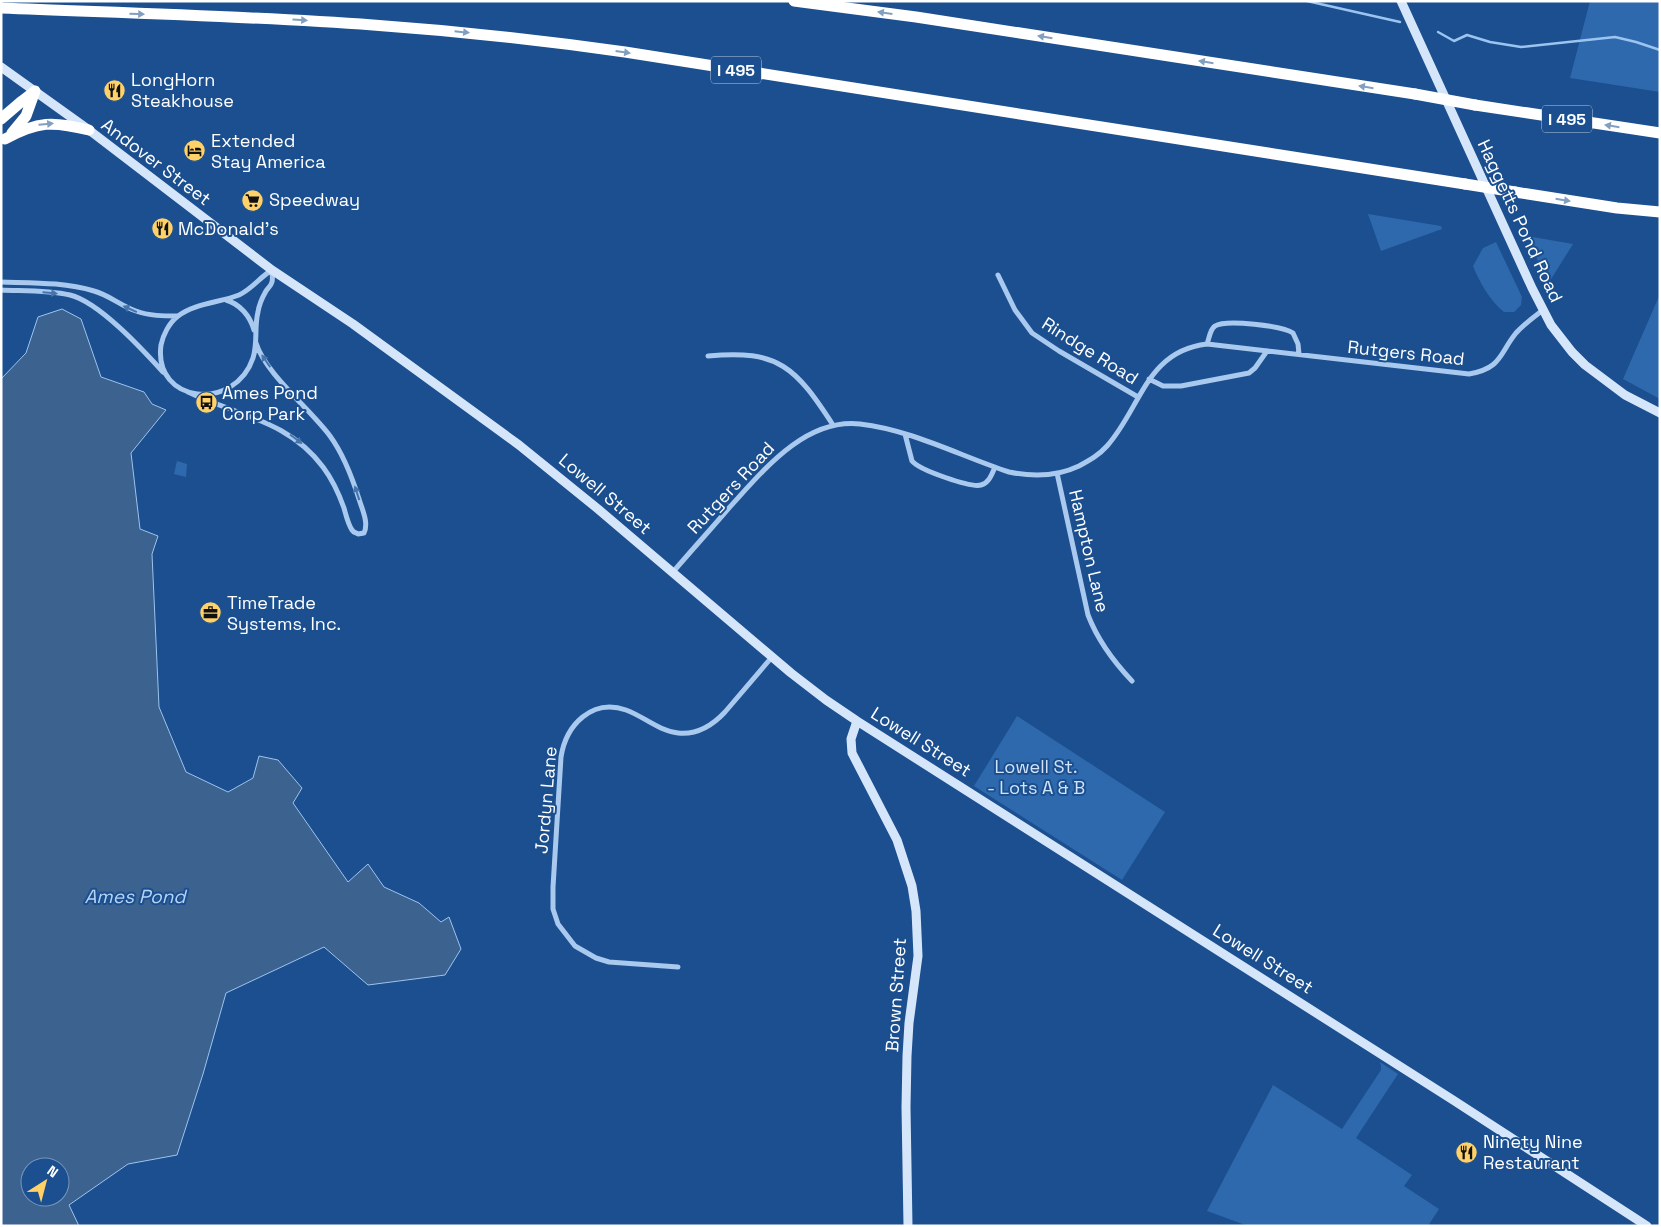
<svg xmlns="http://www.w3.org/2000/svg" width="1661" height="1227" viewBox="0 0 1661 1227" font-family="'Space Grotesk',sans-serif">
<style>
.green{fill:#2e69ad}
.water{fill:#3c6290;stroke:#9cc4f0;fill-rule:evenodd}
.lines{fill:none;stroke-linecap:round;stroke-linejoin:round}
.stream{stroke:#9cc4f0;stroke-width:2.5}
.street{stroke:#a9c9ee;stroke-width:5}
.secondary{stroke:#d6e6fa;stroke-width:9}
.highway{stroke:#fff;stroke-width:11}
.highway-bridge{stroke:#fff;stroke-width:11}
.oneway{fill:#829ec1}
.oneway2{fill:#4674ac}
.labels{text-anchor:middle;stroke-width:4;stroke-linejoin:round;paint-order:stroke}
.shield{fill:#1b4f8f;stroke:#bbcadd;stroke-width:1}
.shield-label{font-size:16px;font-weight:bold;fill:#fff}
.poi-label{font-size:18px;fill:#fff;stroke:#1b4f8f;text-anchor:start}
.street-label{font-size:18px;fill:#fff;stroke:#1b4f8f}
.park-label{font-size:18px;fill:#cfe3fa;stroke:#1b4f8f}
.water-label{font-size:19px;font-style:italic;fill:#b5d3f5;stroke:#1b4f8f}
</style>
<rect width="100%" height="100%" fill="#1b4f8f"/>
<!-- green -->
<path class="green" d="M1590,1h70v91l-90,-14z
M1368,214l73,12 1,3 -61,22z
M1527,236l46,8 -25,40z
M1496,242l26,55 -1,8 -7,7h-10c-14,-11 -24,-29 -31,-46l10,-18z
M1660,294v105l-37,-20z
M177,461l10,3 -1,13 -12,-3z
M1017,716l148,96 -43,68 -148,-94z
M1380,1062l18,12 -42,64 56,37 -8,11 35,23 -11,17h-180l-41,-15 66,-126 69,44 39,-59v-4z"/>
<!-- water -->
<path class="water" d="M62,309l19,10 20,58 43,15 8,12 14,6 -35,43 9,76 18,7 -6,18 7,153 27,65 42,20 25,-14 6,-22 19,4 24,28 -9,15 55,79 20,-18 16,23 35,16 22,19 8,-5 12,32 -16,26 -77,10 -44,-38 -98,46 -23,81 -26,81 -49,9 -59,41 10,21h-78v-847l25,-26 12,-36zM30,1167h30v30h-30z"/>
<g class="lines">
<!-- stream -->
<path class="stream" d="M1307,1l93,21
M1438,32l16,9 13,-6 23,7 31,5 94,-10 21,5 24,8"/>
<!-- street -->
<path class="street" d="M272,270c0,4 1,8 0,12 -1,4 -4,6 -6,9 -4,7 -7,14 -8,21 -4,15 0,31 -5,46 -18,54 -100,46 -92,-13 2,-10 8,-22 17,-29 17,-13 41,-13 61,-21 13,-6 21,-18 33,-25z
M998,275l17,35 17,23 27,18 79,46
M1,282c31,1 63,0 93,9 15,4 27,15 42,20 13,5 28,5 42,5
M1,290c23,1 47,0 69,5 29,7 73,55 93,77
M226,300c14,4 24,16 28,30
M1207,344c2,-5 3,-15 8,-18 11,-7 68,0 78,7l5,11 1,10
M708,356c71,-7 88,12 125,69
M1149,379l14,7h18l68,-13 6,-5 12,-17
M188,392c50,24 100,28 135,75 9,12 16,27 21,41 2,7 4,16 8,22 2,3 3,2 6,4l6,-1c5,-10 -2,-24 -5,-34 -7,-22 -15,-44 -29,-63 -20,-27 -65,-63 -74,-93
M905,434l7,27c7,9 59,27 69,24 8,-2 11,-11 14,-18
M1057,473l31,142c10,26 25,46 44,66
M673,572c18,-21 37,-42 55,-63 34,-37 76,-91 132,-85 52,6 100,32 149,48 24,5 47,5 70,-6 11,-6 20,-11 28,-20 34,-38 39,-95 100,-102l262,30c33,-6 30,-20 47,-41 8,-9 18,-16 27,-23
M678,967l-69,-5 -13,-4 -21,-12 -17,-22 -5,-15v-22l8,-130c5,-32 31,-59 65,-47 17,6 33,21 52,23 19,2 34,-7 47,-21l47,-55"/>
<!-- secondary -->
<path class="secondary" d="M1401,1l131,287 19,37 21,27 13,13 40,30 35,18
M1,67l88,63 183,140 81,54 166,121 79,64 193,164 35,27 31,21 596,379 194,126
M857,721l-6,18 1,14 45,87 15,46 4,25 2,45 -9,67 -2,33 -1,51 2,119"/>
<!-- highway -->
<path class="highway" d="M794,1l122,16 499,77
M1,8c124,5 248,8 372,17 84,6 168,15 252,27l840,132
M1475,105l185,28
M1,119l21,-18 13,-10
M12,133l14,-17 9,-25
M5,139c33,-18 48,-18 84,-9
M1515,192l102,16 43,4"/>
<!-- highway-bridge -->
<path class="highway-bridge" d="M1415,94l60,11
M1465,184l50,8"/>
</g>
<!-- one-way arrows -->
<defs><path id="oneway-solid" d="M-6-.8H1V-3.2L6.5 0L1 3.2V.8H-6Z" transform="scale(1.25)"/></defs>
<g class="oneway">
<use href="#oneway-solid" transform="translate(885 13) rotate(-172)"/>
<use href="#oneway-solid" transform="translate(137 14) rotate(2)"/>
<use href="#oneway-solid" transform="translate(300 20) rotate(3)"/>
<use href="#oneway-solid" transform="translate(462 32) rotate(6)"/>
<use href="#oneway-solid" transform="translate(1045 37) rotate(-171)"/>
<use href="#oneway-solid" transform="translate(623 52) rotate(8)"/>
<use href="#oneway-solid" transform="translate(1206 62) rotate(-171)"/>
<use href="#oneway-solid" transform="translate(1366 87) rotate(-171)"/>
<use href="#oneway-solid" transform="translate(46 124) rotate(-5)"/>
<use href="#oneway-solid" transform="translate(1612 126) rotate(-171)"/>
<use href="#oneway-solid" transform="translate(1563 200) rotate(9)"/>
</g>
<g class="oneway2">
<use href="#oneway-solid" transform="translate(50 293) rotate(5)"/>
<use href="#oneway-solid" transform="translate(130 309) rotate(-156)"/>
<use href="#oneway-solid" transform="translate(266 361) rotate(-125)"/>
<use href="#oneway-solid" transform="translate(296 439) rotate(37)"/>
<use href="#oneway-solid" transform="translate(357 493) rotate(-108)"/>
</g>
<!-- icons -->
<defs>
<symbol id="restaurant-disc" viewBox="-11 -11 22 22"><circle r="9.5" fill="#ffd166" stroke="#1b4f8f"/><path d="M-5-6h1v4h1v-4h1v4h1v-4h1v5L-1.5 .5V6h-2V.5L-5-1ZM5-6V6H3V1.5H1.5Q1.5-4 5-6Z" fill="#111"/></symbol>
<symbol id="hotel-disc" viewBox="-11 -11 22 22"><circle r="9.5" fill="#ffd166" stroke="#1b4f8f"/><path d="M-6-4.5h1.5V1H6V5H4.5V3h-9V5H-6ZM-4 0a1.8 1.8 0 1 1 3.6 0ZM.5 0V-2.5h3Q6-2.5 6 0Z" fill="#111"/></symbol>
<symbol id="supermarket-disc" viewBox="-11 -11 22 22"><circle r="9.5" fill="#ffd166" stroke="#1b4f8f"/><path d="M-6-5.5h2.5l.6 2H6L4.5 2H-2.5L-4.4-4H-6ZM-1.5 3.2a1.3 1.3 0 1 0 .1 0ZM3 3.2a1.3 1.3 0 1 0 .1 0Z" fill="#111"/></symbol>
<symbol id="bus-disc" viewBox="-11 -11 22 22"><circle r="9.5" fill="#ffd166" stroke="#1b4f8f"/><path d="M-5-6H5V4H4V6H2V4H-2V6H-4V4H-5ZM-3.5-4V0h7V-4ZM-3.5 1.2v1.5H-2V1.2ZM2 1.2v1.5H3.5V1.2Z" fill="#111"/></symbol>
<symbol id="office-disc" viewBox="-11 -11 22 22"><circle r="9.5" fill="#ffd166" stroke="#1b4f8f"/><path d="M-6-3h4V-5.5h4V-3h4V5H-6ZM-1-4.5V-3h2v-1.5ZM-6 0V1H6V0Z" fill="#111"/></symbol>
</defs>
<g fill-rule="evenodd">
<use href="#restaurant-disc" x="102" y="78" width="25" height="25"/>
<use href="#hotel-disc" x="182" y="138" width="25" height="25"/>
<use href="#supermarket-disc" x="240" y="188" width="25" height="25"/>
<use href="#restaurant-disc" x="150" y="216" width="25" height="25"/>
<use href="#bus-disc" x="194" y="390" width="25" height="25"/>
<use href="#office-disc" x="198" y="600" width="25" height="25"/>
<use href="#restaurant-disc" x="1454" y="1140" width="25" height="25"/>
</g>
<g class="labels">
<!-- shield labels -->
<g class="shield">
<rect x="711" y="56.5" width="50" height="27" rx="4"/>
<rect x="1542" y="105.5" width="50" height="27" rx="4"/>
</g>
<g class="shield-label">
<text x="736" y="76">I 495</text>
<text x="1567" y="125">I 495</text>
</g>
<!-- poi labels -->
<g class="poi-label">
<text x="131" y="86">LongHorn<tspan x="131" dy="21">Steakhouse</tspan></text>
<text x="211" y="147">Extended<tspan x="211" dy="21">Stay America</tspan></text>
<text x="269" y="206">Speedway</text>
<text x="178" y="235">McDonald's</text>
<text x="222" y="399">Ames Pond<tspan x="222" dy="21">Corp Park</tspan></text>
<text x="227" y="609">TimeTrade<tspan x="227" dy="21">Systems, Inc.</tspan></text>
<text x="1483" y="1148">Ninety Nine<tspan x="1483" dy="21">Restaurant</tspan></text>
</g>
<!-- street labels -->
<g class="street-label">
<text transform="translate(156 162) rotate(37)" y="6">Andover Street</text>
<text transform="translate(1520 221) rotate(65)" y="6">Haggetts Pond Road</text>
<text transform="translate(1090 351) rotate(32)" y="6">Rindge Road</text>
<text transform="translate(1406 353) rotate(6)" y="6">Rutgers Road</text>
<text transform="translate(731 488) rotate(-47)" y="6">Rutgers Road</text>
<text transform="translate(605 494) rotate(40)" y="6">Lowell Street</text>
<text transform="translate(1089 551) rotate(77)" y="6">Hampton Lane</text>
<text transform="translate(921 742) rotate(32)" y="6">Lowell Street</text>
<text transform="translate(546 800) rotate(-85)" y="6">Jordyn Lane</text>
<text transform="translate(1263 959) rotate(32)" y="6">Lowell Street</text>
<text transform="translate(896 995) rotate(-86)" y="6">Brown Street</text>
</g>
<!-- park labels -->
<g class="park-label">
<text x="1036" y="773">Lowell St.<tspan x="1036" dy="21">- Lots A &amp; B</tspan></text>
</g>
<!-- water labels -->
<g class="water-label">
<text x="135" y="903">Ames Pond</text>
</g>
</g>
<!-- border -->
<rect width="1661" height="1227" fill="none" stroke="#ffffff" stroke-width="5"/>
<!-- north arrow -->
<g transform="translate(45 1182) rotate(36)"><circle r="24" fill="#1b4f8f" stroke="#7695bc"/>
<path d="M0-4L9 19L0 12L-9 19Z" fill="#ffd166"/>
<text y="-8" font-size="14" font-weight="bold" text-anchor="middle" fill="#ffffff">N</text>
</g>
</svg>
